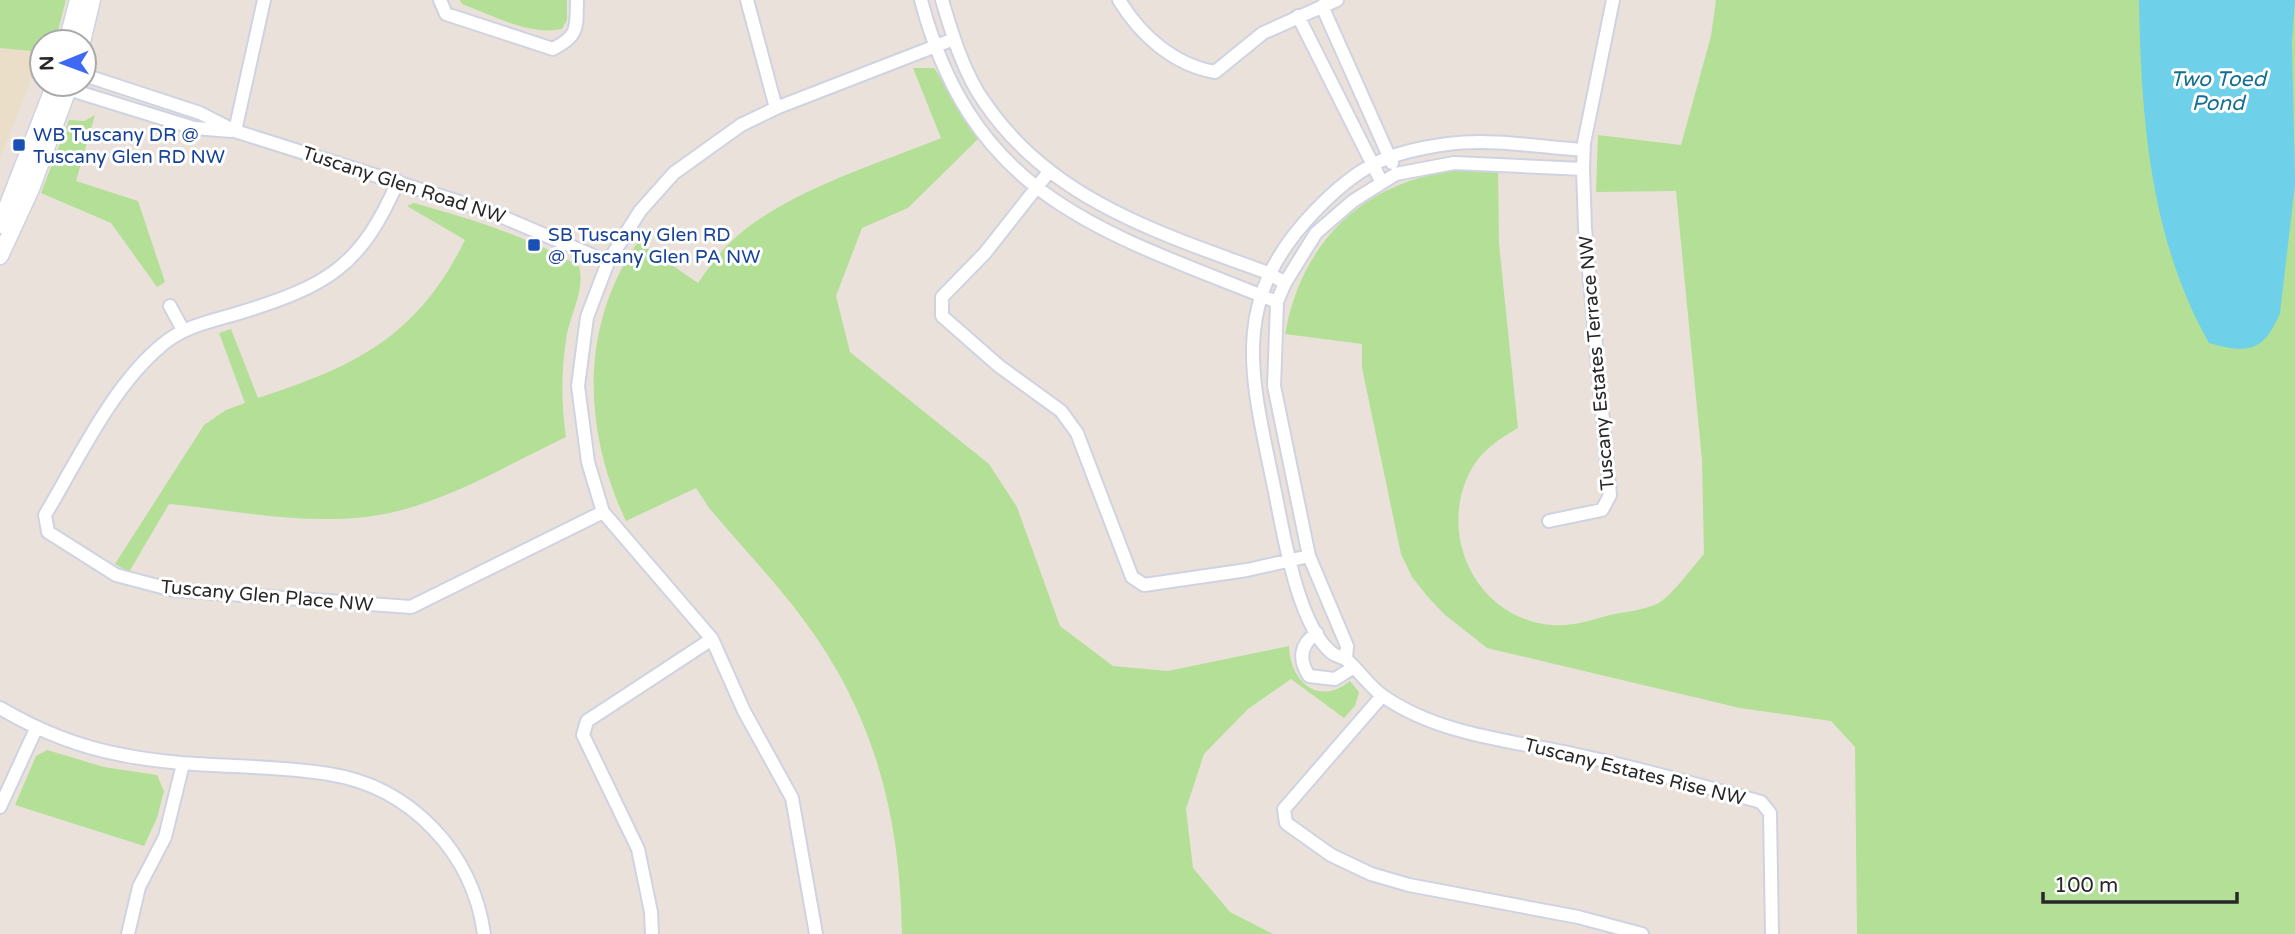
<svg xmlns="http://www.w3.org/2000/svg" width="2295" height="934" viewBox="0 0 2295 934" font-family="'Varela Round',sans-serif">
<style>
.education{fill:#ebdec9}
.green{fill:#b4df97}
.water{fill:#6fd0e9}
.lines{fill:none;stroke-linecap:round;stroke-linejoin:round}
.street-casing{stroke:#cfd3e1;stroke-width:16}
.secondary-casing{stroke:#cfd3e1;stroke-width:19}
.street{stroke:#fff;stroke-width:12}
.secondary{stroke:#fff;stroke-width:16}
.transit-dot{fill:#1a4fb4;stroke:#fff;stroke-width:2.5}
.labels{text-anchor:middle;stroke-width:6;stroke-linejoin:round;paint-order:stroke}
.transit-label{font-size:19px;fill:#164399;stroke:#fff;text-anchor:start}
.street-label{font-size:19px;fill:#282828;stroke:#fff}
.water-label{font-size:21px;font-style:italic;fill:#126e92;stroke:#fff}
</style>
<rect width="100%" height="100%" fill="#eae2da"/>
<!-- education -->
<path class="education" d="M0,48l42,4 -42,107z"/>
<!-- green -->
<path class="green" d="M0,0h66l-11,42h-13v10l-42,-4z
M460,0h107v20l-5,9c-33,7 -70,-14 -100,-25z
M1716,0h579v934h-438l-2,-187 -24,-26 -91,-13 -253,-60 -43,-34 -17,-18 -15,-19 -11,-23 -39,-186v-24l-77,-10c20,-111 103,-169 213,-165l1,75 19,184c-19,11 -37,23 -47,42 -35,65 6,149 81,155 20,2 39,-5 58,-10 14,-3 34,-5 47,-11 14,-7 36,-38 47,-50l-2,-94 -26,-269 -80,1 2,-57 83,10 30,-109z
M913,68h21l46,69 -72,71 -46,20 -26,68 14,56 139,112 28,43 43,119 53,40 55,5 121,-25c1,35 29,61 61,35l9,11 -4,14 -11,12 -53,-39 -43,30 -44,45 -18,55 7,59 37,44 43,22h-371c-2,-118 -27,-219 -99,-315 -29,-39 -63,-74 -94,-111l-13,-20 -70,33c-43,-90 -47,-195 12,-279l60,41c11,-16 23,-33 38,-46 54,-47 139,-72 205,-99z
M95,115l-19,66 62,20 27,81 -8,5 -46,-64 -70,-30 28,-73 15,1z
M414,203c58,16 112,33 165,63 6,24 -7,44 -12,68 -6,35 -6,68 -1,103 -55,26 -112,61 -172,75 -72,17 -152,-1 -225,-8l-40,68 -14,-8 89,-139 22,-15 19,-7 -26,-70 12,-4 27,69c98,-32 159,-61 207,-158l-58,-34z
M47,750l57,17 53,8 7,16 -7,27 -13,28 -129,-41 21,-49z"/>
<!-- water -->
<path class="water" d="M2139,0h156l-3,42 3,142 -15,129c-16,39 -32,41 -71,30 -59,-104 -68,-226 -70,-343z"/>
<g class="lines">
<defs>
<path id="street" d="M440,0l6,14 107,35c27,-14 23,-22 24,-49
M747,0l29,108
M921,0c53,201 184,232 356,302
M942,0c10,34 22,74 43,103 67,98 177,131 283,170l17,10
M1119,0c21,35 55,65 96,72l48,-39 74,-33
M1322,6l70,157
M1298,16l83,165
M84,75l116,38 35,18 256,81 117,50
M65,84l3,5 126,39 37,3
M235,131l29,-131
M1583,150c-43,-3 -92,-12 -135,-6 -61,8 -90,22 -133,67 -87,90 -64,165 -41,276 9,43 23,138 58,166 5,4 12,4 16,8 12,11 22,26 35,35 57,40 133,45 199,60 60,13 120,30 179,46l9,11 2,121
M1048,173l-63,80 -43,44v19l57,50 62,45 16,22 55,144 12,8 103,-15 62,-14
M398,181c-37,86 -71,105 -159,132 -27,8 -55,13 -77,32 -50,41 -84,115 -117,170l3,17 68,43 57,15 238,17 192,-95
M170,306l13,24
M1549,521l53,-11 8,-15 -25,-267 -2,-59 1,-26 29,-143
M1317,633c-17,11 -19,26 -8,43l26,3 19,-12
M1346,659l1,-13 -38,-90 -35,-170 3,-84 8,-19 31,-50 37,-32 43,-27 58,-11 129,6
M1382,696l-98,113 2,14 45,32 40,19 38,11 169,32 64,17
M0,708c39,23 78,39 123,47 68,14 138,8 206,19 82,13 144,79 155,160
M0,807l36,-78
M128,934l11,-47 26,-50 18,-73
M652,934l-1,-22 -13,-63 -55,-114 4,-14 125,-82
M816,934l-24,-136 -48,-87 -32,-72 -109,-127 -15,-50 -10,-76 9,-69 21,-55 32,-51 34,-38 67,-48 35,-17 178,-69"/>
<path id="secondary" d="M67,42l11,-42
M82,42l10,-42
M0,225l55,-141
M0,256l31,-67 39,-105"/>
</defs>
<!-- street casing -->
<use href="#street" class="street-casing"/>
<!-- secondary casing -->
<use href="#secondary" class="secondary-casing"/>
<!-- street -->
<use href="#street" class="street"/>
<!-- secondary -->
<use href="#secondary" class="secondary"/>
</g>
<!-- markers -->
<g class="transit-dot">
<rect x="12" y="138" width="14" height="14" rx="3.5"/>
<rect x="527" y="238" width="14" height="14" rx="3.5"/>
</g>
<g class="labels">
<!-- transit labels -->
<g class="transit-label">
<text x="33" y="141">WB Tuscany DR @<tspan x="33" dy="22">Tuscany Glen RD NW</tspan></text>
<text x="548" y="241">SB Tuscany Glen RD<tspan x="548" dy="22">@ Tuscany Glen PA NW</tspan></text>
</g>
<!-- street labels -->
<g class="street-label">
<text transform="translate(404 184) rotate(18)" y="7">Tuscany Glen Road NW</text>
<text transform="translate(1596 363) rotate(-95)" y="7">Tuscany Estates Terrace NW</text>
<text transform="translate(267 595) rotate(5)" y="7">Tuscany Glen Place NW</text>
<text transform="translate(1635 771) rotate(14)" y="7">Tuscany Estates Rise NW</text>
</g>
<!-- water labels -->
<g class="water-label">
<text x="2218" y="86">Two Toed<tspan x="2218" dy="24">Pond</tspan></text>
</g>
</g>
<!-- north arrow -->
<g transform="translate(63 63) rotate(269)"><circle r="33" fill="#ffffff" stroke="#a9a9a9" stroke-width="2"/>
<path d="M0-5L12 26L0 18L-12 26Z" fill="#3e6af3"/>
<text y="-10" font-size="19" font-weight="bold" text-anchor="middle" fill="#282828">N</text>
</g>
<!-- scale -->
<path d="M2043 892v10h194v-10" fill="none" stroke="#282828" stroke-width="3.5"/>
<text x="2054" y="892" font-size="21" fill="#282828" stroke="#ffffff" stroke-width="5" paint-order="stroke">100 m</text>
</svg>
